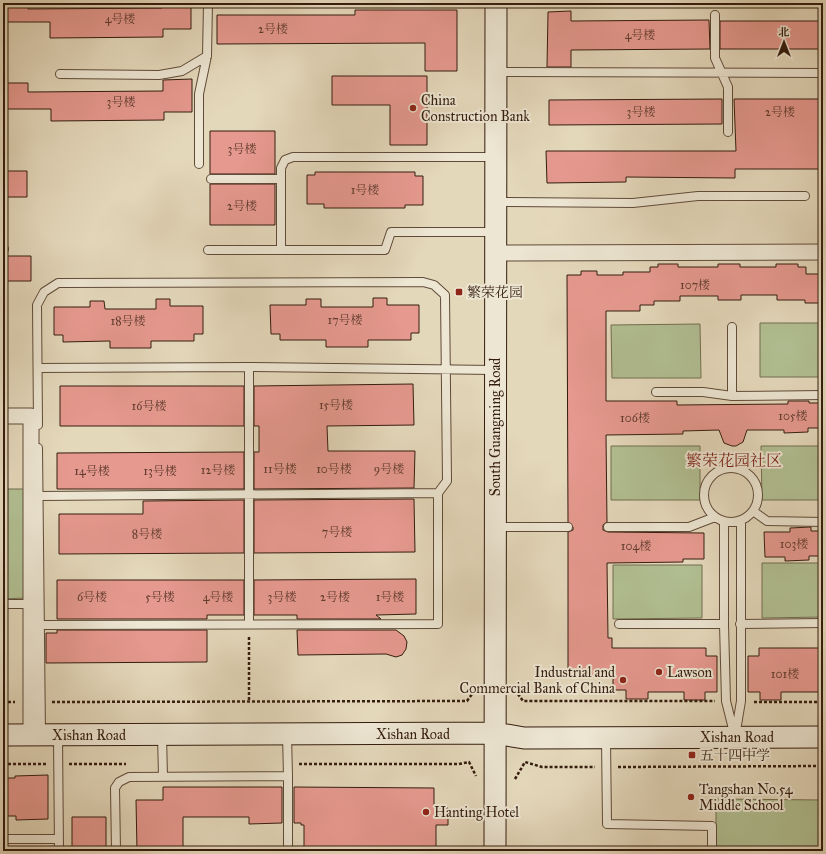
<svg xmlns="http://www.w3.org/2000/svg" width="826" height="854" viewBox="0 0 826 854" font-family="'IM FELL Great Primer','Noto Serif SC',serif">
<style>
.green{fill:#b1bf92;stroke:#726e50}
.building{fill:#e6998f;stroke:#341c0e}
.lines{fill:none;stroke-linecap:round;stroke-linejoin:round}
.lane-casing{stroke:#604b39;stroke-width:10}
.street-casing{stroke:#604b39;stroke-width:17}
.secondary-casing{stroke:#341c0e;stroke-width:23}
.path{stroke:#341c0e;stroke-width:2.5;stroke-dasharray:3 2;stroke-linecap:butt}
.lane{stroke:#ede6d3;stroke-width:8}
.street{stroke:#ede6d3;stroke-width:15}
.secondary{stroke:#ede6d3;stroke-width:21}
.poi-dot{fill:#8f2418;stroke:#ede6d3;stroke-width:1.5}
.labels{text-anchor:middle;stroke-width:4;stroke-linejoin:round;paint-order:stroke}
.number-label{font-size:12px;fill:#603b2e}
.poi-label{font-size:14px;fill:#341c0e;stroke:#ede6d3;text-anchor:start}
.street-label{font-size:14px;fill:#341c0e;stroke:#ede6d3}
.quarter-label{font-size:16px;fill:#7a1f14;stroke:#ede6d3}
</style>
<rect width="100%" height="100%" fill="#e4d8bb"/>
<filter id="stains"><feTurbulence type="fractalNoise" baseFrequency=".005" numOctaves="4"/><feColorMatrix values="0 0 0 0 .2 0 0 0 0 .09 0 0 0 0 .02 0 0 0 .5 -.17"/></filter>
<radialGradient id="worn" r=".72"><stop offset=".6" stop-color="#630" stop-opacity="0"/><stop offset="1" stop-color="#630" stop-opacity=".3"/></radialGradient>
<!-- green -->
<path class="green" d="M760,323h63v54h-63z
M700,324l1,54h-89l-1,-53z
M611,446h89v54h-89z
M761,446h62v54h-61z
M3,489h22v109l-22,1z
M762,563h61v54l-61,1z
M613,565h89v53l-89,1z
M716,799l107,1v51h-107z"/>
<!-- building -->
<path class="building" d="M3,3h25v6l134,-1v-5h29v26h-28v8l-113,1v-16h-47z
M355,10h102v61h-32v-28l-208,1v-29h138z
M571,11v10l138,-1 1,29 -139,1v17h-24l1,-55z
M720,21h103v28h-103z
M332,76h95v69h-37v-40h-58z
M192,79v33h-28v8l-113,1v-12h-48v-26h25v9l135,-1v-11z
M722,99v25l-173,1v-25z
M734,99h89v70h-88v9l-109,-1v5l-79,1 -1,-32h190z
M210,131h65v43h-65z
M3,171h24v26h-24z
M315,172h100v4h8v29h-18v3h-81v-4h-17v-29h8z
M210,184h65v41h-65z
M3,256h28v25h-28z
M658,264h20v3h40v-3h22v3h36v-3h22v3h8v7h17v29h-18v-3h-28v-5h-36v5h-23v-4h-38v5h-26v4h-14v6h-34v90h71v4l111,-1v-3h21v2h14v25h-15v4l-24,1v-3h-37l-4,12 -7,4h-4l-8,-3 -5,-13 -36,1v3l-77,1 1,87 -4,3v5l5,2 96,1v26h-21v3l-76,1 1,75h4v10h94v8h11v36h-12v8h-21v-8h-36v7h-22v-9h-13v-14h-31v-4h-14v-140l5,-2v-3l-5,-5 -1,-247h14v-4h16v4h26v-3h27v-5h8z
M373,298h14v7h32v28h-8v7h-43v7h-42v-7h-46v-6h-9l-1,-29h36v-6h15v8h52z
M156,299h14v7h33v28h-9v7h-43v7h-41v-7l-47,1v-7h-9v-28h36v-6h14l1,8h51z
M413,384l1,41 -87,1 1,25h87l-1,37 -160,1v-37h5v-26h-5v-40z
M60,386h184v40h-184z
M244,452v37h-187v-36z
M414,499l1,53 -161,1v-53z
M244,500v53l-185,1v-40h84v-13z
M811,527v4h12v25h-14v4l-24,1v-4h-20l-1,-25h26v-4z
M416,579v35l-40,1 5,4h-84v-4h-43v-35z
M57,580h187v35h-37v4h-150z
M57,630h150v32l-161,1v-30h11z
M297,630h99l8,6 3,6 -1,7 -4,6 -6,2 -10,-3 -88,1z
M759,648h64v44h-42v8h-21v-8h-12v-36h11z
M48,775v44l-32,1v-4h-13v-38h12v-2z
M163,787h119v36l-33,1v-7h-66v34h-46l-1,-51h27z
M294,787l140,1v20h14v17h-12v26h-132v-26h-3v-2h-7z
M72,817h34v34h-25v-3h-9z"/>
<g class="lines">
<defs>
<path id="lane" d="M715,15v43l13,29v45
M496,72l327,1
M60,74l99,1 23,-4 25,-15
M199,164v-70l8,-38 1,-53
M211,179h70
M496,202l137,1 65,-7h107
M3,249h1
M208,250h177l6,-18h104
M281,250v-82l4,-8 8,-3h202
M732,327v69
M249,367v257
M38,368l211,-1 246,3
M656,392h47l29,4 91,-1
M38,425l-1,-120 7,-13 14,-9 365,-1 11,3 11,10 2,186 -9,12v131l-398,1
M38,448l3,287
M704 495a27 27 0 1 1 54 0a27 27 0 1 1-54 0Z
M39,496l399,-3
M753,511l14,10 56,1
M724,521v103l2,77 8,32
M495,527h73
M608,527h81l26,-10
M3,604h28
M619,624h105
M740,624l83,-1
M58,735l1,116
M162,735l1,42
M735,737l6,-36v-181
M606,738l1,86 105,2v25
M288,776v75
M3,839h56
M116,851l-1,-63 4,-6 10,-5 159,-1 -1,-41"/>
<path id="street" d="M495,253l328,-1
M3,416h28v319"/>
<path id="secondary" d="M3,735l492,-2 29,5 299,-1
M495,851l1,-848"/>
</defs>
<!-- lane casing -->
<use href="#lane" class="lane-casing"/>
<!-- street casing -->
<use href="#street" class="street-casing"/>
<!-- secondary casing -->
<use href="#secondary" class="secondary-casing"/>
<!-- path -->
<path class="path" d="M249,637v65
M515,690l8,11h192
M3,702h12
M52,702l415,-1 8,-11
M754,702h69
M3,764h43
M69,764h57
M299,764h160l10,-2 7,14
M618,767l205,-1
M515,779l10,-17 17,5h53"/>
<!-- lane -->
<use href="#lane" class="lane"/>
<!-- street -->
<use href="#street" class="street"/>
<!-- secondary -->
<use href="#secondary" class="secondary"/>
</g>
<!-- markers -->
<g class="poi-dot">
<circle cx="413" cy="108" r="4"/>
<rect x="455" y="288" width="8" height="8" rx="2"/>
<circle cx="659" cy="672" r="4"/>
<circle cx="623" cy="680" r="4"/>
<rect x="688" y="751" width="8" height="8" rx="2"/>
<circle cx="691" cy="797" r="4"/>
<circle cx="426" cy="812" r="4"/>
</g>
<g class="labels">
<!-- number labels -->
<g class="number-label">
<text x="120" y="23">4号楼</text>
<text x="273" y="33">2号楼</text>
<text x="640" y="39">4号楼</text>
<text x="121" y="106">3号楼</text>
<text x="641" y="116">3号楼</text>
<text x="780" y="116">2号楼</text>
<text x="242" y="153">3号楼</text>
<text x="365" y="194">1号楼</text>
<text x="242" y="210">2号楼</text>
<text x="695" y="289">107楼</text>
<text x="345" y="324">17号楼</text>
<text x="128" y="325">18号楼</text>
<text x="336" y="409">15号楼</text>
<text x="149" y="410">16号楼</text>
<text x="793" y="420">105楼</text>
<text x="635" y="422">106楼</text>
<text x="280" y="473">11号楼</text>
<text x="334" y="473">10号楼</text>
<text x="389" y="473">9号楼</text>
<text x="218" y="474">12号楼</text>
<text x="92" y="475">14号楼</text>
<text x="160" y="475">13号楼</text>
<text x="337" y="536">7号楼</text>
<text x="147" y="538">8号楼</text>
<text x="794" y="548">103楼</text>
<text x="636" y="550">104楼</text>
<text x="92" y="601">6号楼</text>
<text x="160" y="601">5号楼</text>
<text x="218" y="601">4号楼</text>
<text x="282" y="601">3号楼</text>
<text x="335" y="601">2号楼</text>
<text x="390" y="601">1号楼</text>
<text x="785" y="678">101楼</text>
</g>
<!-- poi labels -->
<g class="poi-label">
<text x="421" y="105">China<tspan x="421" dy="16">Construction Bank</tspan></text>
<text x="467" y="297">繁荣花园</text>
<text x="615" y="677" text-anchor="end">Industrial and<tspan x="615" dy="16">Commercial Bank of China</tspan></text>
<text x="667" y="677">Lawson</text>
<text x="700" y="760">五十四中学</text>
<text x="699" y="794">Tangshan No.54<tspan x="699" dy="16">Middle School</tspan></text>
<text x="434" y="817">Hanting Hotel</text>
</g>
<!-- street labels -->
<g class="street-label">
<text transform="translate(495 427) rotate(-90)" y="5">South Guangming Road</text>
<text x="413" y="739">Xishan Road</text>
<text x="89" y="740">Xishan Road</text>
<text x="737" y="742">Xishan Road</text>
</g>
<!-- quarter labels -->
<g class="quarter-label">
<text x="734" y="466">繁荣花园社区</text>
</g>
</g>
<!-- margin -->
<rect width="826" height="854" fill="none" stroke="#e4d8bb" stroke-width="16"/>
<rect x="4" y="4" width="818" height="846" fill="none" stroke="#341c0e" stroke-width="2"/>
<rect x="8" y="8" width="810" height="838" fill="none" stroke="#341c0e"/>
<!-- north arrow -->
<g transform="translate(784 42)" stroke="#ede6d3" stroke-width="3" paint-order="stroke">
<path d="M0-3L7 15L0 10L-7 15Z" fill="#341c0e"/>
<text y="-6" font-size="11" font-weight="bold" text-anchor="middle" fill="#341c0e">北</text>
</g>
<rect width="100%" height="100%" filter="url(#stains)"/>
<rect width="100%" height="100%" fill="url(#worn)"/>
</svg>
